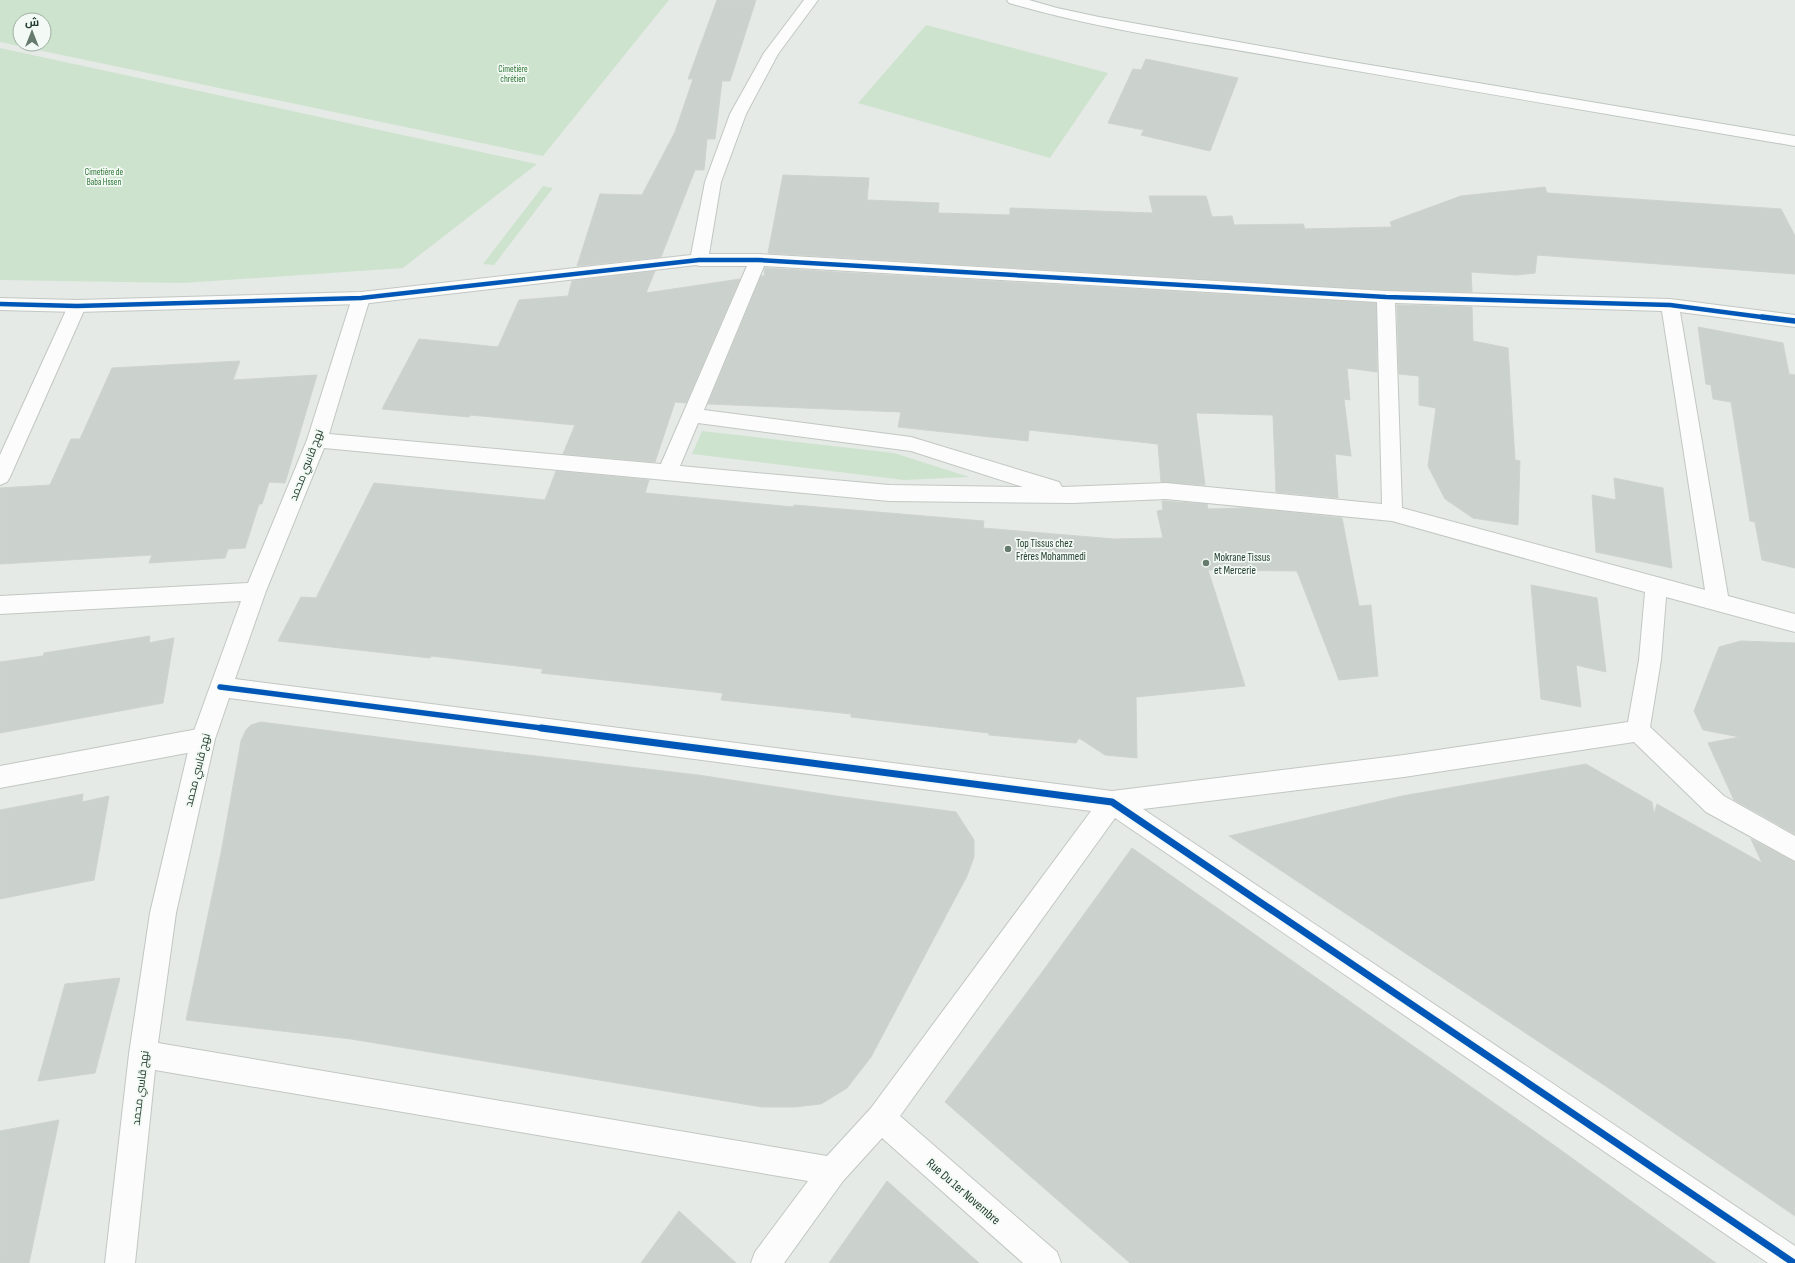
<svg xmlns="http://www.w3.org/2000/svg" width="1795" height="1263" viewBox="0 0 1795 1263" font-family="'Sofia Sans Condensed',Cairo,sans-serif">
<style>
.green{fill:#cee3ce;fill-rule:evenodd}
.building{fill:#cbd1cd;stroke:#ced3cf}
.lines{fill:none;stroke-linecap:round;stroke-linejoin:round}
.service-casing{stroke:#c2c7c3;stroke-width:2}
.minor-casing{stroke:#c2c7c3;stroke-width:2}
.tertiary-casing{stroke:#c2c7c3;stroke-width:2}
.secondary-casing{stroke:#bec6c1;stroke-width:2}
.service{fill:#fbfcfb;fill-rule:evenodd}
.minor{fill:#fbfcfb;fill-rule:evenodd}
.tertiary{fill:#fbfcfb;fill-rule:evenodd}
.secondary{fill:#fbfcfb;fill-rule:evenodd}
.cycleway-far2-casing{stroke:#f3f9f4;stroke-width:6}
.cycleway-far1-casing{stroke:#f3f9f4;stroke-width:8}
.cycleway-casing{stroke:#f3f9f4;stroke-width:10}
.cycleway-far2{stroke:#0057b8;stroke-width:4.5}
.cycleway-far1{stroke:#0057b8;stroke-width:5.5}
.cycleway{stroke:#0057b8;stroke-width:7}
.poi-dot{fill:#667a6e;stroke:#f3f9f4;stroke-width:1.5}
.labels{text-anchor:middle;stroke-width:3.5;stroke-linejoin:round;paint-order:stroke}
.far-park-label{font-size:9px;fill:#2c7533;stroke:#f3f9f4}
.street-label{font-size:11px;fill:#223e2e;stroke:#f3f9f4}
.poi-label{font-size:11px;fill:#223e2e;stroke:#f3f9f4;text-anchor:start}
.near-street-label{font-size:13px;fill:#223e2e;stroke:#f3f9f4}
</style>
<rect width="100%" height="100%" fill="#e5eae6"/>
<!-- green -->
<path class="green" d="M0,0h669l-126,156 -543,-114zM20,20h24v24h-24z
M926,25l182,48 -58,85 -192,-55z
M0,48l537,116 -134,104 -220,15 -183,-3z
M543,186l10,2 -59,77 -11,-1z
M702,431l192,22 75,24 -65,3 -212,-26z"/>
<!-- building -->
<path class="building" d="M717,0h39l-26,81h-8l-7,58h-8l-3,31h-9l-34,87 -84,9 23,-72 42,1 33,-63 18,-53h-5z
M1146,59l92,19 -28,73 -69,-16 3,-5 -36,-7 25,-54 8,1z
M783,175l86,3 -2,22 72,3 -1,10 72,2v-7l143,5 -4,-17h57l6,21 20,-1 2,9 69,-1 2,5 87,-2 -2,-5 71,-26 84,-9 2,6 234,16 14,27v38l-258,-19 -2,18 -18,2 -46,-3 1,20 -86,-2 -618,-37z
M765,268l611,35 1,69 -30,-4 3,32 -6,-1 7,57 -16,-2 3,44 -62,-6 -3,-77 -77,-2 9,72 -44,-3 -3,-38 -129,-14 -1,11 -130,-14 3,-15 -193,-8 53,-128h3z
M655,271l-9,22 94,-14 -54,124 -11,-1 -20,60 -92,-8 12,-29 -104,-10 -2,2 -87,-8 37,-70 79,8 21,-47 49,-4 4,-15z
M1397,305l75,2 1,34 35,7 7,112 5,1 -2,64 -45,-7 -28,-19 -17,-33 8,-58 -17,-3v-29l-20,-2z
M1698,327l85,16 6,31 6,1v193l-33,-8 -7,-38 -5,-1 -19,-119 -18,-3 -2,-14 -5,-1z
M240,361l-7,19 84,-5 -32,108 -16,-1 -7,22h-3l-14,44 -17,1 -3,9 -76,5 3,-8 -152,9v-76l50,-3 21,-46h9l32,-71z
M556,471l93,9 -4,13 148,14 1,-2 190,16 -1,7 131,11 49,-1 -6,-27 6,-1 -1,-9 45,3 1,5 37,-1 97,10 17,88 12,-1 7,71 -39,4 -42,-109 -89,-1 37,116 -109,11 1,61 -32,-3 -26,-17 -3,5 -87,-8v-2l-138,-16v-3l-130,-14 2,-7 -182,-20 2,-4 -112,-13 -1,2 -152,-17 23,-44 15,1 58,-115 171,17z
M1614,478l49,10 9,80 -76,-16 -4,-57 24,5z
M1531,585l66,13 9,74 -30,-7 5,42 -40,-8z
M150,636l-1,7 25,-5 -11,65 -163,30v-71l43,-6 1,-3z
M1741,641l54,2v191l-61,-34 -26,-57 32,-6 -37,-7 -9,-19 25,-64z
M261,722l156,20 281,33 145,22 113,15 18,28v17l-7,19 -96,181 -24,31 -26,16 -27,3h-32l-411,-68 -165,-19 35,-167 20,-112 5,-11 5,-5z
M1586,764l66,38 2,12 3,-10 105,59 -11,-24 44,23v354l-182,-125 -384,-255 173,-40z
M83,794l-1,8 27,-6 -15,84 -94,19v-89z
M1132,848l426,300 158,115h-586l-185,-161 95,-127z
M120,978l-25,95 -57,8 27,-97z
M59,1120l-30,143h-29v-132z
M887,1181l92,82h-150z
M679,1211l57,52h-95z"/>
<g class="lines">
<defs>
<path id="service" d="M203,728l8,4 4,7 -4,7 -8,4 -203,38v-22z"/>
<path id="minor" d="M699,254h59l628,37 284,8 125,16v12l-115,-15 48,284 67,18v18l-129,-35 -5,63 -11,67 74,69 71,40v25l-89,-49 -72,-70 -230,35 -261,32 652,437v17h-27l-653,-445 -215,298 157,136 4,11h-38l-141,-125 -39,43 -59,82h-33l4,-11 53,-71 -653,-111 -20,193h-30l24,-209 21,-141 41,-174 50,-138 -241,13v-18l248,-13 59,-143 45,-142 3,-4 6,-2 6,2 3,4 -41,136 332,30 86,-198h-48l-6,-2 -3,-4 3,-4zM764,266l613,36 5,202 -216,-21 -104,4 -3,-5 -148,-45 -207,-27zM1395,303l267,8 43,279 -303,-82zM698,423l213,28 112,36 -134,-2 -209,-19zM324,448l565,53 184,2 93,-4 226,22 253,71 -6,68 -11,62 -224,33 -292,36 -877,-112 31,-88zM229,698l862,113 -220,297 -44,48 -669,-113 18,-130 39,-174z
M77,300l6,2 3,4 -76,171 -3,5 -7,3v-30l68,-149 3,-4z"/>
<path id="tertiary" d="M804,0h14l-40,54 -32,60 -25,68 -13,78 -3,4 -344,40 -284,8 -77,-2v-12l77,2 284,-8 330,-37 14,-73 25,-68 34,-61z"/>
<path id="secondary" d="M1007,0h22l28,8 42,9 235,42 461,77v10c-169,-29 -338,-57 -507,-87 -93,-17 -188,-29 -279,-56z"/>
</defs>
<!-- service casing -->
<use href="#service" class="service-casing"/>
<!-- minor casing -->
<use href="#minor" class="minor-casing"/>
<!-- tertiary casing -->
<use href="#tertiary" class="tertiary-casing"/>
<!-- secondary casing -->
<use href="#secondary" class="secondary-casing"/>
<!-- service -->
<use href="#service" class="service"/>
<!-- minor -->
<use href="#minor" class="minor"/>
<!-- tertiary -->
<use href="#tertiary" class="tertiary"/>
<!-- secondary -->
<use href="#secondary" class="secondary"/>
<defs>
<path id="cycleway-far2" d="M0,304l77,2 284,-8 338,-38h59l628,37 284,8 99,13"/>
<path id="cycleway-far1" d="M1762,317l33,4
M220,687l329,42"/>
<path id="cycleway" d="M541,728l571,74 682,461"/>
</defs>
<!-- cycleway-far2 casing -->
<use href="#cycleway-far2" class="cycleway-far2-casing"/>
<!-- cycleway-far1 casing -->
<use href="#cycleway-far1" class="cycleway-far1-casing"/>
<!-- cycleway casing -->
<use href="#cycleway" class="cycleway-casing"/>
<!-- cycleway-far2 -->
<use href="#cycleway-far2" class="cycleway-far2"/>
<!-- cycleway-far1 -->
<use href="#cycleway-far1" class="cycleway-far1"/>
<!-- cycleway -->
<use href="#cycleway" class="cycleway"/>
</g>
<!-- markers -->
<g class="poi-dot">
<circle cx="1008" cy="549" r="4"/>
<circle cx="1206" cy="563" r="4"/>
</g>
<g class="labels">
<!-- far-park labels -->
<g class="far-park-label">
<text x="513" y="72">Cimetière<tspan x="513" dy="10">chrétien</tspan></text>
<text x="104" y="175">Cimetière de<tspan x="104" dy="10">Baba Hssen</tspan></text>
</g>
<!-- street labels -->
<g class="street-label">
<text transform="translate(306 465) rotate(-69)" y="4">نهج قاسي محمد</text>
<text transform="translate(197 770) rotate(-76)" y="4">نهج قاسي محمد</text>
<text transform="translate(140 1088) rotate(-83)" y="4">نهج قاسي محمد</text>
</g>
<!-- poi labels -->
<g class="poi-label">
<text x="1016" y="547">Top Tissus chez<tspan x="1016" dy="13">Frères Mohammedi</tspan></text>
<text x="1214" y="561">Mokrane Tissus<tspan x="1214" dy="13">et Mercerie</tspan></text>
</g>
<!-- near-street labels -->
<g class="near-street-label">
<text transform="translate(964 1191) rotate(41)" y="5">Rue Du 1er Novembre</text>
</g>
</g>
<!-- north arrow -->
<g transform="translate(32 32)"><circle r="19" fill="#f3f9f4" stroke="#9faea5"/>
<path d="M0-3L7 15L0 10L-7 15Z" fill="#667a6e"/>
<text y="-6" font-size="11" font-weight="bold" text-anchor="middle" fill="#223e2e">ش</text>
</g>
</svg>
